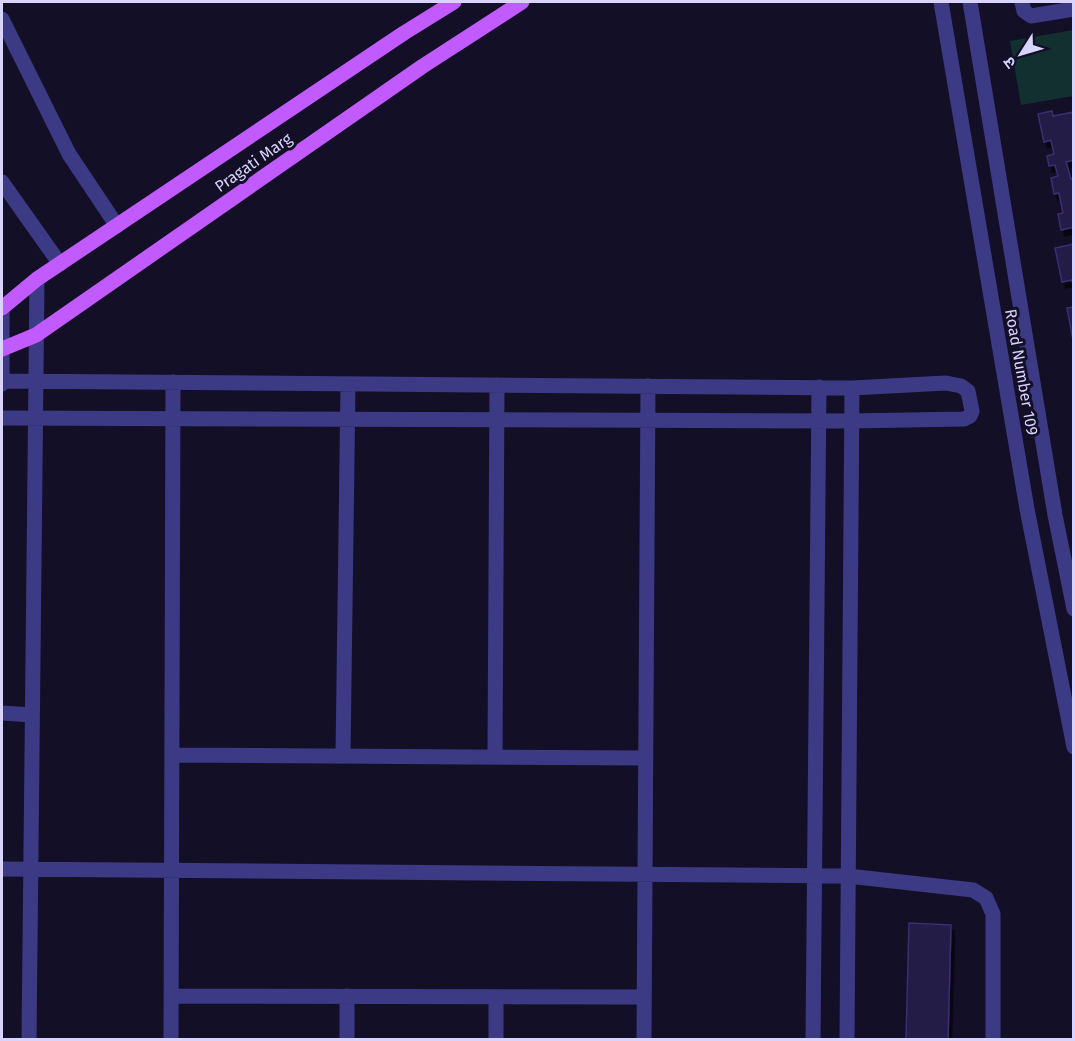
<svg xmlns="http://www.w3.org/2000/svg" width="1075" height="1041" viewBox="0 0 1075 1041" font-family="'Fira Sans','Noto Sans Devanagari',sans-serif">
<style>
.green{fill:#12302f}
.building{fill:#241b47;stroke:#3b2d73;stroke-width:1.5;filter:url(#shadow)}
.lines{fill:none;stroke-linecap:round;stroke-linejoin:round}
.minor{stroke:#3d3a85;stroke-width:15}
.major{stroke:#c25bff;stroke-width:15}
.labels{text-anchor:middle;stroke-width:6;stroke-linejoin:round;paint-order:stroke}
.street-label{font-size:16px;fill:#d9d4ff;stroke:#130f26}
</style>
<defs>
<filter id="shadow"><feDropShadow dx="3.5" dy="6" stdDeviation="0" flood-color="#0009"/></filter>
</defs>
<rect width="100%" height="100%" fill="#130f26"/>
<!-- green -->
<path class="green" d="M1073,30v66l-52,9 -11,-64z"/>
<!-- building -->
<path class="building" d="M1052,111l1,5 21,-4v48l-8,2 5,17 3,-1v49l-13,3 -3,-16 5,-1 -4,-20 -5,1 -3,-16 7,-2 -3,-11 -6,1 -2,-10 7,-2 -3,-14 -7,2 -6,-28z
M1074,244v44l-2,-8 -10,2 -7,-34z
M1074,307v33h-1l-6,-32z
M909,923l42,2 -3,115h-42z"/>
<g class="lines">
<!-- minor -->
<path class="minor" d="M941,2l86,507 47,238
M970,2l85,513 19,94
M1022,2l2,9 7,5 43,-7
M2,19l67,135 48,72
M2,182l58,82
M2,384v-77
M2,418l849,3 113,-2 6,-3 2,-5 -4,-20 -7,-5 -15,-3 -94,5 -850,-7
M2,713l30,2
M172,755l474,3
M343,756l5,-372
M495,757l2,-372
M2,869l846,7 125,14 13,8 7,16v126
M171,996l473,1
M29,1040l8,-761
M171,1040l2,-658
M347,1040v-44
M496,1040v-43
M644,1040l4,-654
M813,1040l6,-653
M847,1040l5,-652"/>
<!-- major -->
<path class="major" d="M2,308l35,-29 367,-246 50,-31
M2,349l34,-14 387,-269 99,-64"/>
</g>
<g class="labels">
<!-- street labels -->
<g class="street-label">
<text transform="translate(253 162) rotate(-35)" y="6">Pragati Marg</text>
<text transform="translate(1022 372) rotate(80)" y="6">Road Number 109</text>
</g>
</g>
<!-- border -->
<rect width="1075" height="1041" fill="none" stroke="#d9d4ff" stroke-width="6"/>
<!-- north arrow -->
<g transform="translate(1021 54) rotate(233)" stroke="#130f26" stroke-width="4.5" paint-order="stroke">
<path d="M0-4.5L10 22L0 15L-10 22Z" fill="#d9d4ff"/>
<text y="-9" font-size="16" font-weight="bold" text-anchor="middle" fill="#d9d4ff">उ</text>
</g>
</svg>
